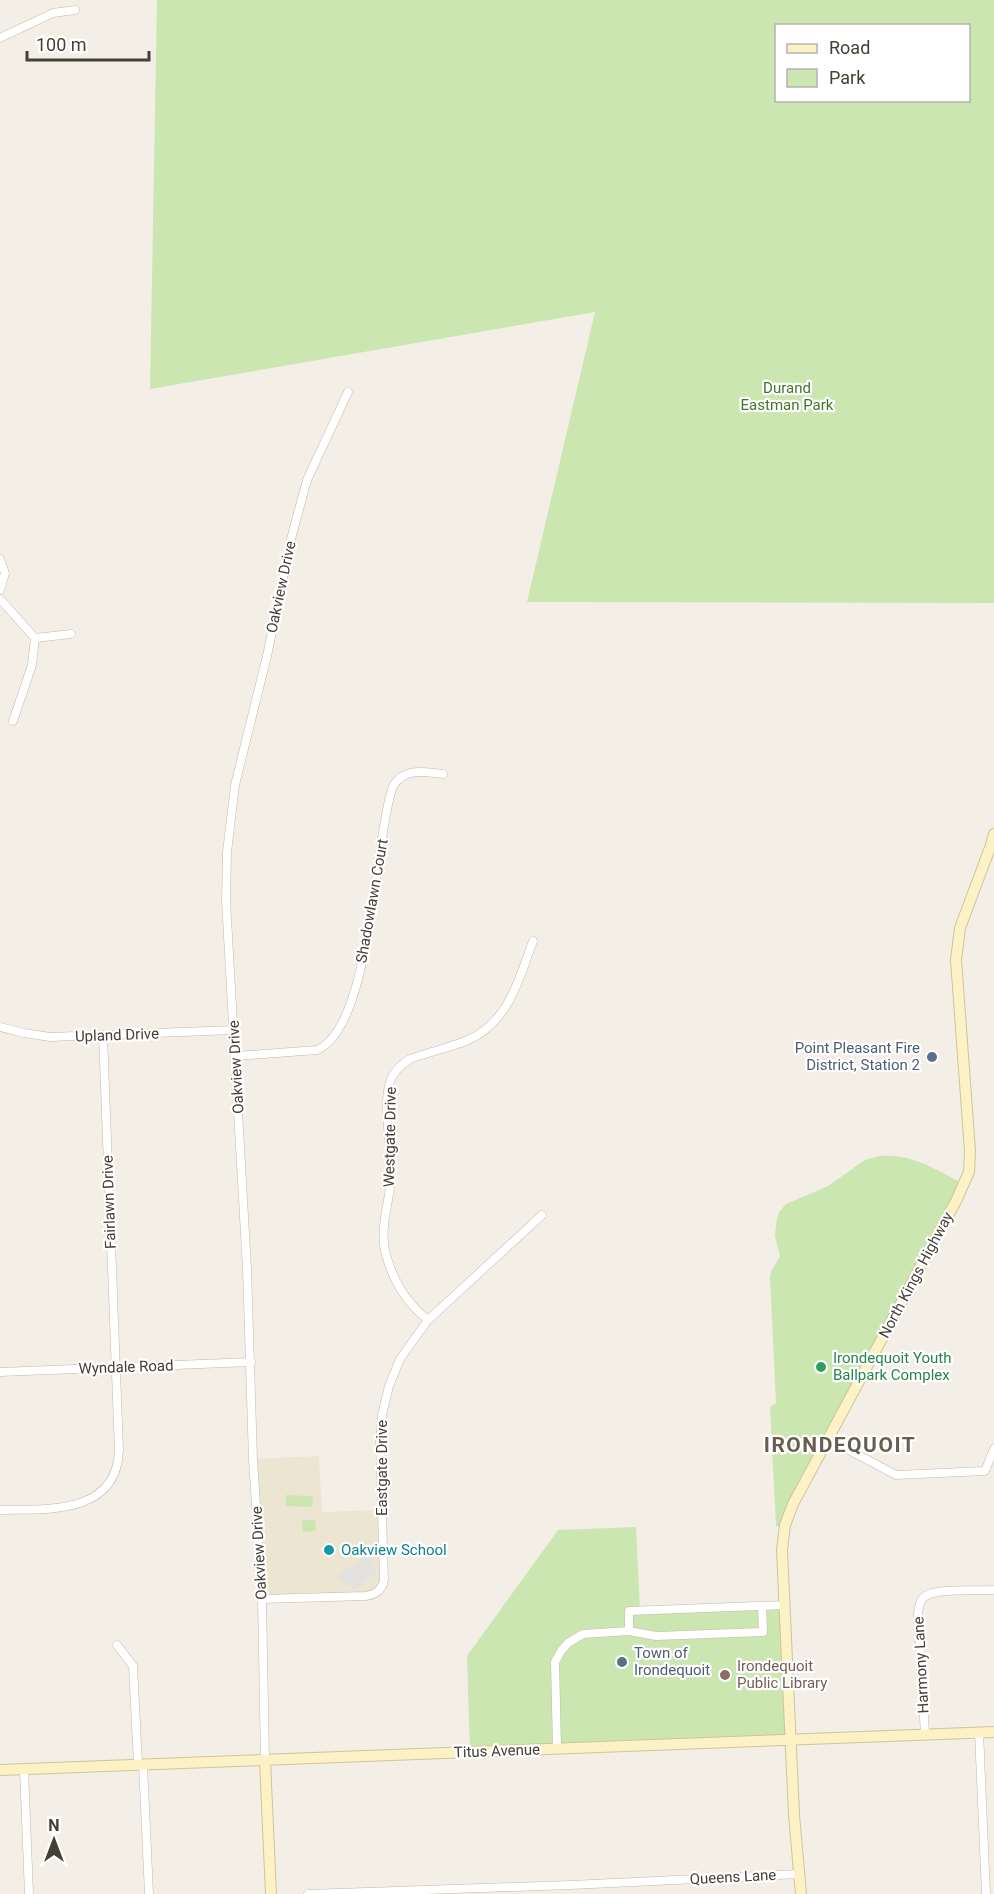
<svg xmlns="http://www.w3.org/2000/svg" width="994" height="1894" viewBox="0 0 994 1894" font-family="Roboto,sans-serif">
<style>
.education{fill:#ebe5d1}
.green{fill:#cbe6b0;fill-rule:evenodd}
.parking{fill:#e4e2de}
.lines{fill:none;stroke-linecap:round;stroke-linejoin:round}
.street-casing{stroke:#c1baac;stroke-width:9}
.secondary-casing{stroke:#d1c498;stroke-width:12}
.street{stroke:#fff;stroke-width:8}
.secondary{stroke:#fcf2c6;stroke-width:10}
.service-dot{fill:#5c6f8a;stroke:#fff;stroke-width:2}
.leisure-dot{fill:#2e9e5b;stroke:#fff;stroke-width:2}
.culture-dot{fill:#0f9aa8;stroke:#fff;stroke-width:2}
.education-dot{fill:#8d6e63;stroke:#fff;stroke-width:2}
.labels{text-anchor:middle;stroke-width:4.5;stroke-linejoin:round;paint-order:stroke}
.park-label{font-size:15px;fill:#44752b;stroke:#fff}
.street-label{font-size:15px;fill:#454036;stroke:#fff}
.service-label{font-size:15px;fill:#4e5e75;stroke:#fff;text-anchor:end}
.leisure-label{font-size:15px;fill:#27864d;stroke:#fff;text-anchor:start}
.culture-label{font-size:15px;fill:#0d838f;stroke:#fff;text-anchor:start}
.education-label{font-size:15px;fill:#785e54;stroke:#fff;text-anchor:start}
.district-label{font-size:21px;font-weight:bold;letter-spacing:1.5px;fill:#685e4d;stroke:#fff}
</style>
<rect width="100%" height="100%" fill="#f3efe6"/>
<!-- education -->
<path class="education" d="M319,1456l3,56 60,-2 2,70 -9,14 -113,5 -9,-140z"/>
<!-- green -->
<path class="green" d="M157,0h837v603l-467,-1 68,-290 -445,77zM776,26h192v74h-192z
M880,1156c32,-3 57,14 84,28l-180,344 -8,-2 -6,-119 6,-4 -6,-126 1,-5 9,-16 -5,-20 1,-12 3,-12 7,-8 42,-18 37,-26z
M286,1495l27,1 -1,11 -26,-1z
M302,1520h13l1,11 -13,1z
M636,1527l4,83 145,-6 5,135 -320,13 -3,-96 91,-126z"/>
<!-- parking -->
<path class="parking" d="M367,1555l11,17 -25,18 -4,-6 -4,2 -8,-10z"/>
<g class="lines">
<defs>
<path id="street" d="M0,38l53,-25 22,-3
M0,559l5,14 -5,17
M0,599l35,39 36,-4
M13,721l19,-56 3,-27
M0,1027l24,6 26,4 184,-7
M236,1056l81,-6c55,-23 57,-210 76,-264 12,-19 31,-14 50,-12
M428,1320c-23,-18 -36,-41 -43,-69 -5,-25 4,-47 6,-72 2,-28 -10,-76 0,-100 4,-9 11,-15 19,-20 19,-7 39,-11 58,-19 41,-18 51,-61 65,-99
M0,1372l251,-10
M828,1439l68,36 89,-4 9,-22
M0,1510c47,-1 117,5 119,-60l-16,-414
M262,1599l103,-3c11,-1 17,-6 19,-16l-4,-137 2,-28 7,-29 11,-27 28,-39 114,-105
M629,1631v-20l156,-6
M117,1645l16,21 5,98
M979,1732l7,162
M925,1734l-7,-121c1,-5 1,-9 4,-14 10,-12 55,-8 72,-9
M557,1748l-2,-86 6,-11 7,-8 15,-9 46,-3 27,5 107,-4 -1,-26
M265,1761l-3,-162 -9,-140 -6,-190 -21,-368 1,-49 8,-67 32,-129 24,-117 16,-59 41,-88
M143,1764l6,130
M24,1769l5,125
M308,1894l263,-9 228,-11"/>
<path id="secondary" d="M265,1761l6,133
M0,1770l994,-38
M801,1894l-7,-79 -12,-265 3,-25 8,-21 163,-303 13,-29 1,-21 -14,-191 4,-32 31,-83 3,-11"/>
</defs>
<!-- street casing -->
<use href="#street" class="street-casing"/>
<!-- secondary casing -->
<use href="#secondary" class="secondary-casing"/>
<!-- street -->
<use href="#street" class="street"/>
<!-- secondary -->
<use href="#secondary" class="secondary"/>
</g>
<!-- markers -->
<g class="service-dot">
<circle cx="932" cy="1057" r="6"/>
<circle cx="622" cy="1662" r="6"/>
</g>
<circle class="leisure-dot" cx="821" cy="1367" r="6"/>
<circle class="culture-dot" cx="329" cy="1550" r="6"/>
<circle class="education-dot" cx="725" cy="1675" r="6"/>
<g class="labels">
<!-- park labels -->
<g class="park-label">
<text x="787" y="393">Durand<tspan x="787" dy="17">Eastman Park</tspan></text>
</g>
<!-- street labels -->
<g class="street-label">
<text transform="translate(281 587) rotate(-78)" y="5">Oakview Drive</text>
<text transform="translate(372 901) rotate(-80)" y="5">Shadowlawn Court</text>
<text transform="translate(117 1035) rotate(-2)" y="5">Upland Drive</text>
<text transform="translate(236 1067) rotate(-93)" y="5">Oakview Drive</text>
<text transform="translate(390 1137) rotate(-89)" y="5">Westgate Drive</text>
<text transform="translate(109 1202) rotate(-92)" y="5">Fairlawn Drive</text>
<text transform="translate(916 1275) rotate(-62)" y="5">North Kings Highway</text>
<text transform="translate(126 1367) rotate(-2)" y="5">Wyndale Road</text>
<text transform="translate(382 1468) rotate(-90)" y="5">Eastgate Drive</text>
<text transform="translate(259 1553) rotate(-93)" y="5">Oakview Drive</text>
<text transform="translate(921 1665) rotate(-93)" y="5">Harmony Lane</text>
<text transform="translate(497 1751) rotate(-2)" y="5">Titus Avenue</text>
<text transform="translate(733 1877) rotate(-3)" y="5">Queens Lane</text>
</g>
<!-- service labels -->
<g class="service-label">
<text x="920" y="1053">Point Pleasant Fire<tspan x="920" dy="17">District, Station 2</tspan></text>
<text x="634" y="1658" text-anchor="start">Town of<tspan x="634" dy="17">Irondequoit</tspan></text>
</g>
<!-- leisure labels -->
<g class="leisure-label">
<text x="833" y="1363">Irondequoit Youth<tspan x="833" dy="17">Ballpark Complex</tspan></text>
</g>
<!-- culture labels -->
<g class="culture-label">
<text x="341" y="1555">Oakview School</text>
</g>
<!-- education labels -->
<g class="education-label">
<text x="737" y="1671">Irondequoit<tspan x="737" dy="17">Public Library</tspan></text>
</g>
<!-- district labels -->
<g class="district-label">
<text x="840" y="1452">IRONDEQUOIT</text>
</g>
</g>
<!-- legend -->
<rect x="775" y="24" width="195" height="78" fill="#ffffff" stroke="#b5b3af" stroke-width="1.5"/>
<rect x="787" y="44" width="30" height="9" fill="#fcf2c6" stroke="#b5b3af" stroke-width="1.5"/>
<text x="829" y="54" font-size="18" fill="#454036">Road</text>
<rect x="787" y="69" width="30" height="18" fill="#cbe6b0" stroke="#b5b3af" stroke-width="1.5"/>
<text x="829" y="84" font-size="18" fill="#454036">Park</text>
<!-- north arrow -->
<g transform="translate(54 1840)" stroke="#ffffff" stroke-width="4.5" paint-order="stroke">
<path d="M0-4.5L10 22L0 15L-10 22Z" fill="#454036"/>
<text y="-9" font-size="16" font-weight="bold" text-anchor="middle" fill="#454036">N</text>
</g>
<!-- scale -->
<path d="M27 51v9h122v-9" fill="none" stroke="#454036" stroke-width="3"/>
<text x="36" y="51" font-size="18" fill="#454036" stroke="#ffffff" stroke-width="4.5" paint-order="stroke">100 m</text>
</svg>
